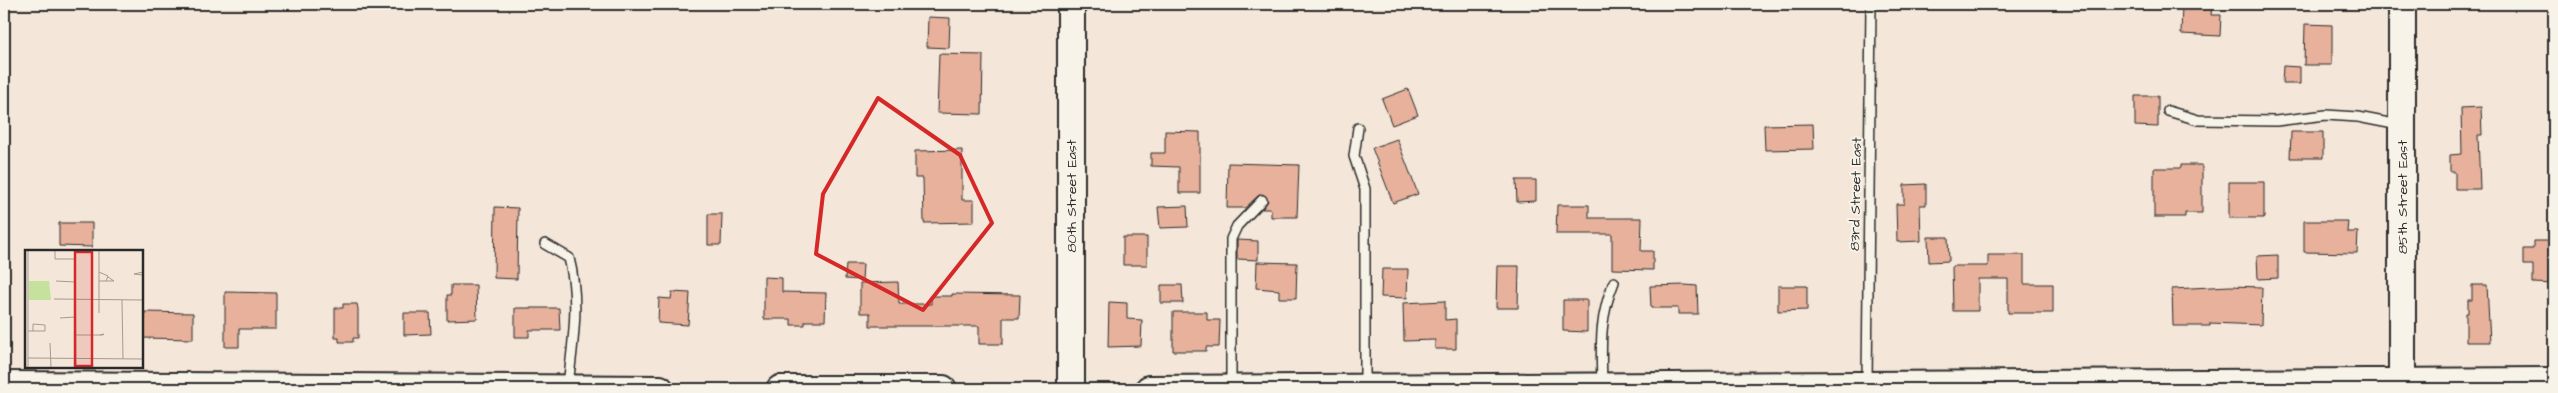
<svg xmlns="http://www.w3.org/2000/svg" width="2558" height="393" viewBox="0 0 2558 393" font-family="'Architects Daughter',sans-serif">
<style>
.building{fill:#e7b19b;stroke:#2b2b2b}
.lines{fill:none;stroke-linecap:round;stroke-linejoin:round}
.lane-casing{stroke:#2b2b2b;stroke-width:12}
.secondary-casing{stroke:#2b2b2b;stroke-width:30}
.lane{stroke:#f7f3e8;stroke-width:9}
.secondary{stroke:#f7f3e8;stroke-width:26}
.marked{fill:none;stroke:#d62828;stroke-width:4;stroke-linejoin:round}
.labels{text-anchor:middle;stroke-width:4;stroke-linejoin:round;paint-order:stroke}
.street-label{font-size:14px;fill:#2b2b2b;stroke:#f7f3e8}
.inset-road{fill:none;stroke:#a49b93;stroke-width:1}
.view{fill:#d62828;fill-opacity:0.15;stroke:#d62828;stroke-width:2.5}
.inset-edge{fill:none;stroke:#2b2b2b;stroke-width:2.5}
</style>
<rect width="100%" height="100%" fill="#f4e6d9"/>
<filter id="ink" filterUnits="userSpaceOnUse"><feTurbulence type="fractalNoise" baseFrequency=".02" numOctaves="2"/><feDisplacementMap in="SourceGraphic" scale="10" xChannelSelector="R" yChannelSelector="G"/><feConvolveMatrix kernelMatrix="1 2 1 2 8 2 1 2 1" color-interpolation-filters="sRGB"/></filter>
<g filter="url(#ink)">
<!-- building -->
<path class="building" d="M2182,4h30l-1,11h10l-1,21 -39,-2z
M928,17l22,1 -1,30 -22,-1z
M2305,24l27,1v40h-28z
M939,54l44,1 -1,59 -45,-1z
M2283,66l17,1v17h-18z
M1408,89l10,26 -26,10 -10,-26z
M2135,96h23v31l-23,-1z
M2481,107l1,28h-4l2,54h-25v-17h-5v-17l12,-1 -1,-46z
M1813,124l1,25 -49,1 -1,-25z
M1165,131l35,1v61h-21v-26l-28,-1v-13h14z
M2291,132h32v26h-33z
M1397,139l21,55 -25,9 -21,-55z
M962,150v50h12v22l-50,1 -1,-45h-8v-27z
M1228,163l71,2 -2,52h-26v-8h-9l6,-8 -5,-7 -5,2 -13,12h-18z
M2181,165h21v48h-17v4h-31v-49h27z
M1516,180h20v21l-19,1z
M2229,182h35v36h-35z
M1926,184v21h-6l1,36 -24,1 -1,-38h8v-19z
M1557,205h32v13h53l-1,33h12v19l-41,-1v-35h-56z
M1187,206l1,21 -28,1 -2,-21z
M495,207l23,1 -1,71 -23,-1z
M708,214h14l-1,31h-13z
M2304,221h44l-1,11h11l-1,21 -53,-1z
M59,223h33v24l-33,-1z
M1123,237h24v28h-24z
M1928,237h20l1,24 -20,1z
M1237,240l21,1v19l-21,-1z
M2533,241h21v43l-21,-1v-18h-10v-16h10z
M1988,255h36v29h29v29h-45v-34h-30v32h-25l-1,-45h36z
M2278,255v23l-20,1 -1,-23z
M1257,262l40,1 -1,35h-17v-8l-23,-2z
M846,264h17l-1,16 -17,-1z
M1497,266h22l-1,42h-22z
M1382,269h26l-1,29 -26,-1z
M764,277l18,1v14l44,1 -1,28h-20v4h-14v-6h-27z
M898,282l1,22h32v-8h21v-2l68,1 -1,23h-16v26h-24v-18h-109v-13h-10v-30z
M451,285h25l1,34 -30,1v-25h4z
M1161,285h21l1,18h-22z
M1685,285l12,1 1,28h-20v-6h-27l-1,-22z
M2472,285h15l3,57h-24v-29h2v-13h4z
M1778,286h29v24l-29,1z
M2230,286l32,1 -1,38 -51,-2v3h-37l-1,-37z
M225,292l51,1v36h-37v18h-14z
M672,292l18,1 -2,32 -30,-2 1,-25 12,1z
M1563,300h24v32l-24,-1z
M1445,301v19l11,-1v30h-21v-9l-31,1 -1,-38z
M1109,302l18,1v16l15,1 -1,26 -33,1z
M343,304h14l1,5v29h-5v4h-14v-4h-4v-30h8z
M515,308h44l1,22h-31v7h-14z
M145,312l48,1v26l-52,-1 1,-18h3z
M1173,312h34v8h13l-1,27h-13v4h-33z
M404,313h26l1,21 -27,1z"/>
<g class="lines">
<defs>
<path id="lane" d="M2168,111l30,9 78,1 50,-6 32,2 41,8
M1358,128l-4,28 11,33v196
M545,244l24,14c11,43 4,84 -1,127
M1867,382l4,-378
M1602,384c-1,-39 -3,-66 12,-102
M1231,386v-147l6,-13 25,-26"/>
<path id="secondary" d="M2402,4v385
M4,385l656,4
M780,389h163
M1071,389v-385
M1149,389l1405,-8"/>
</defs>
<!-- lane casing -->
<use href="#lane" class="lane-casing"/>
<!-- secondary casing -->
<use href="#secondary" class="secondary-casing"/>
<!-- lane -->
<use href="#lane" class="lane"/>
<!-- secondary -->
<use href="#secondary" class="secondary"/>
</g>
</g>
<!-- marked area -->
<path class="marked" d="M878,98l82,57 32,68 -69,87 -107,-56 7,-60z"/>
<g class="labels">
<!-- street labels -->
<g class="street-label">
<text transform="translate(1855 194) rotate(-89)" y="5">83rd Street East</text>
<text transform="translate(1071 196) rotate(-90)" y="5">80th Street East</text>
<text transform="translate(2402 197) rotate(-90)" y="5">85th Street East</text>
</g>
</g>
<!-- overview -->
<g transform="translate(25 250)">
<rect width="118" height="118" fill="#f4e6d9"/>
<path d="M4,31h20l2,19h-22z" fill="#c4e29b"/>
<path class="inset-road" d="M30,0v9h20M50,0l1,117M118,22l-9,2 9,1M31,31l19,1M74,31h7l2,-5 -9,-4M81,31h8l-6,-4M29,49l89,1M97,50l1,59M74,63v-63M35,68l15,-1M3,81h17v-6l-12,-1v7M50,85h28l1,-1 -4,1M25,93l1,24M3,108l115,1M3,117v-117"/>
<path class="view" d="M50,2h17v114h-17z"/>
<rect width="118" height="118" class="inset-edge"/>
</g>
<!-- margin -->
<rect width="2558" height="393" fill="none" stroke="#f7f3e8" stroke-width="20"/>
<rect x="10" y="10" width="2538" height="373" fill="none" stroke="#2b2b2b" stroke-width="2" filter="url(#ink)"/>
</svg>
